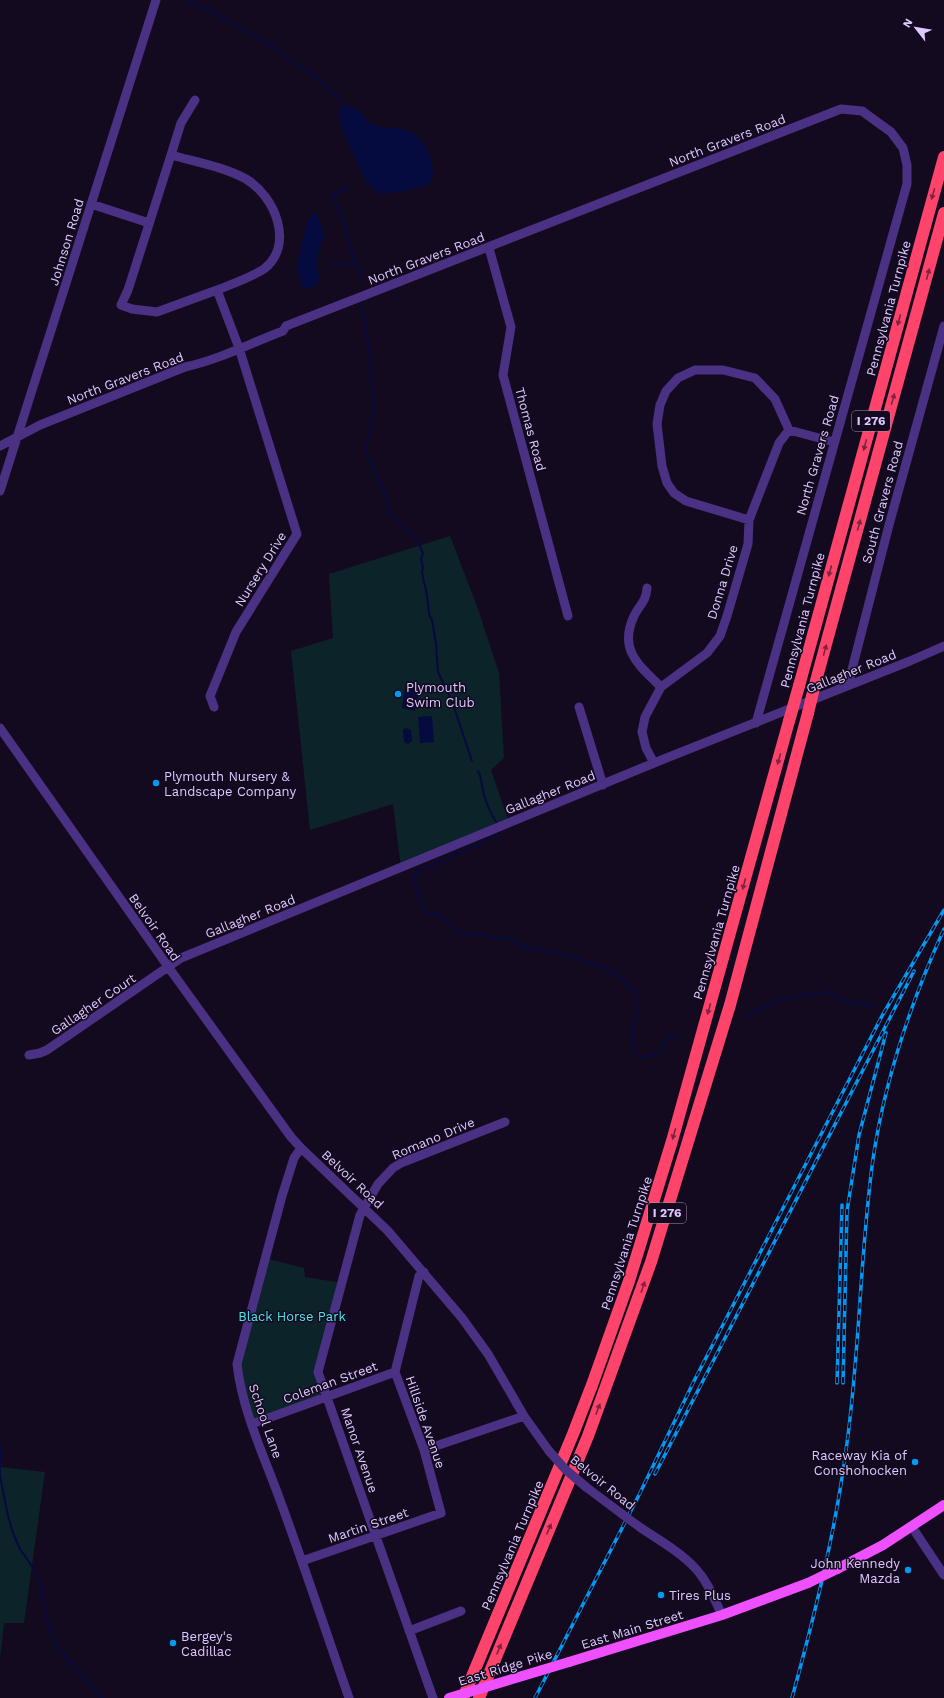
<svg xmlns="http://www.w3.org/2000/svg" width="944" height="1698" viewBox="0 0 944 1698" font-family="'Work Sans',sans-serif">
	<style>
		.green { fill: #0d232a }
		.water { fill: #050a3f }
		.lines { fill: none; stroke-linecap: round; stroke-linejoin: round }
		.stream { stroke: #050a3f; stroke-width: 2 }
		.minor { stroke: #4b3183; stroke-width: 9 }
		.major { stroke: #ee50ff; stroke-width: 10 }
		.highway { stroke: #ff446b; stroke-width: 12 }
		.rail-casing { stroke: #0099f4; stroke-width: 3.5 }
		.rail { stroke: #140a20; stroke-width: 2; stroke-dasharray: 6; stroke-linecap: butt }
		.minor-bridge { stroke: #4b3183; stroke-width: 9 }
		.major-bridge { stroke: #ee50ff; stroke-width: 10 }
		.highway-bridge { stroke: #ff446b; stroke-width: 12 }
		.oneway { fill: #7e2442 }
		.poi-dot { fill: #0099f4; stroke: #140a20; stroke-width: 1.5 }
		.labels { text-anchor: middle; stroke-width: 3; stroke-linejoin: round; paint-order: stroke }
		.shield { fill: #140a20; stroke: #a190bc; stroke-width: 1 }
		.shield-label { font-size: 12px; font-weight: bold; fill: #dec9ff }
		.street-label { font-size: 13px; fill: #dec9ff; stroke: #140a20 }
		.poi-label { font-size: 13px; fill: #dec9ff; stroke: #140a20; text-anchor: start }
		.park-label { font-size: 13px; fill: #4be6e9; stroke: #140a20 }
	</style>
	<rect width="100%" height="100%" fill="#140a20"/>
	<!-- green -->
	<path class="green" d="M450,536L477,606L499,673L504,758L491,770L509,823L401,868L393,804L310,830L291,651L333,638L329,574Z
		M265,1258L304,1268L305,1277L342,1283L318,1372L327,1397L252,1424L237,1364Z
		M0,1467L45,1472L24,1623H4L0,1659Z"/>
	<!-- water -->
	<path class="water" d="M343,105C361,107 359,115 371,123C382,131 396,126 407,130C425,137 438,166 431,182C416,191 395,192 379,194L366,182L340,124L339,111Z
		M312,212L316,213L324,233L316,263L320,280L311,288L306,289L302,287C301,281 298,275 298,269C297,257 307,221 312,212Z
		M406,683L420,685L415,711L402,708Z
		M432,716L434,742L420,743L418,717Z
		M405,728L411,730L412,741L408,744L404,742L403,731Z"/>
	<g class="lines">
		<!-- stream -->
		<path class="stream" d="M188,0L222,17L268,44L297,65L310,72L337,96L343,107
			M349,187L333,194L337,208L344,223L352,256L361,271V280
			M334,265L356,263
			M361,302L367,333L374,402L373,415L366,447L367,454L381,485L391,515L408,532L415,536L423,553L421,559L423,567L422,573L427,595L429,614L432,620L436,644L438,672L453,704L472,761
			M478,771C481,776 481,780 482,786C484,797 490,814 497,823
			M499,831C495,841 432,864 419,870L414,876L417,895L426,913H434L438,915L461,934L484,935L494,938L512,939C521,949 539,949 552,952C575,957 622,969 634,991C644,1008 628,1026 633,1045C634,1048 636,1052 638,1056C668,1060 657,1040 679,1034
			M747,1015L779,1000L817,993L829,992L846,1001L872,1006
			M0,1444V1476L8,1516L13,1533L20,1549L38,1575L50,1633L61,1652L102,1698"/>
		<!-- minor -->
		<path class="minor" d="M171,155L181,123L195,100
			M91,204L149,223
			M489,248L511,327L503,375L568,616
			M0,446L40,425L185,367C218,360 251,343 283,331L286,326L841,109L862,111L891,132L903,148L907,165V184L756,723
			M0,491L156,0
			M749,520L686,501L674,493L667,483L662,466L657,424L660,405L666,391L678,378L695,370H723L755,378L775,399L789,430
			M647,588C646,602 640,604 634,616C618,650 639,665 661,687
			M848,685L889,525L944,326
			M214,707L210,696L236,632L297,534L239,348L217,290C232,284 250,278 264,269C295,245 275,196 246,179C224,167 196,162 171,155L128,290L121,305L132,309L157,312L217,290
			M579,707L603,785
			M0,728L169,968L291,1137L301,1148L388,1231L462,1318L488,1354L524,1416L549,1451
			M654,763L646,748L642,732L645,717L661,687L707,653L720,636L727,616L748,544L749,520L779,443L789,430L834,442
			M29,1055L40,1053L47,1050L181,958L654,763L910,661L944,646
			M301,1148L294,1158L282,1196L237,1364C242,1410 264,1456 280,1500C304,1565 326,1632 349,1698
			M252,1424L395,1372
			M424,1450L524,1416
			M586,1487L622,1514
			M912,1527L944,1575
			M641,1528C659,1540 680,1552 696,1569C708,1582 714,1599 722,1615
			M302,1561L441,1513L424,1450L395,1372L419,1276L424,1272
			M409,1631L461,1611
			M433,1698L318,1372L360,1215L378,1184L393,1168L401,1163L505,1122"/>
		<!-- major -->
		<path class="major" d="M837,1569L883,1545L944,1505
			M569,1662L722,1615L808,1583"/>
		<!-- highway -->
		<path class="highway" d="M799,686L944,157
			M814,688L944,213
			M463,1698L573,1434L592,1385L629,1281L672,1141L789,721
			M479,1698L588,1436L651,1262L730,1005L808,713"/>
		<!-- rail casing -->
		<g class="rail-casing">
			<path id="rail" d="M837,1383L842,1205
				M843,1383L847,1211L859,1135L886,1033
				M655,1474L914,971
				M535,1698L640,1493L693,1383L882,1016L944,910
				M792,1698C815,1614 836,1529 847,1443C860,1348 860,1253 873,1159C885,1078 911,1002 944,929"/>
		</g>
		<!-- rail -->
		<use href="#rail" class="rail"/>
		<!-- minor-bridge -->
		<path class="minor-bridge" d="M549,1451L565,1469L586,1487
			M622,1514L641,1528"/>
		<!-- major-bridge -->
		<path class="major-bridge" d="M808,1583L837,1569
			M449,1698L569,1662"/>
		<!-- highway-bridge -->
		<path class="highway-bridge" d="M808,713L814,688
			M789,721L799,686"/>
	</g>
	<!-- one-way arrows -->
	<defs><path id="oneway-solid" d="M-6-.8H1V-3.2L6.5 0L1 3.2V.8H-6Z"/></defs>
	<g class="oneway">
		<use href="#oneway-solid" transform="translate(933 194) rotate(106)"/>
		<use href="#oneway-solid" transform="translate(928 274) rotate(-75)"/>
		<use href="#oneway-solid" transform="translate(899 320) rotate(105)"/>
		<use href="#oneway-solid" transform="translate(893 399) rotate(-74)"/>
		<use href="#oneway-solid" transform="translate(865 445) rotate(105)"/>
		<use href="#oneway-solid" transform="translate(859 525) rotate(-75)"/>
		<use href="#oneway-solid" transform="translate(830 571) rotate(105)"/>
		<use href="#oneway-solid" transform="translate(825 650) rotate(-75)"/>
		<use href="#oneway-solid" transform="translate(779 759) rotate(105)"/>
		<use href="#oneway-solid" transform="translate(744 884) rotate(105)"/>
		<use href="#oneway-solid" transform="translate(709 1009) rotate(106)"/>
		<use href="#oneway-solid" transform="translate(674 1134) rotate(106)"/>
		<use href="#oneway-solid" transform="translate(643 1287) rotate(-71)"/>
		<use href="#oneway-solid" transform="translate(598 1409) rotate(-69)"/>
		<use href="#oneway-solid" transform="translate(549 1529) rotate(-67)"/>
		<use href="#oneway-solid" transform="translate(499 1649) rotate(-67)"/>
	</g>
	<!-- markers -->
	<g class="poi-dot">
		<circle cx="398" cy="694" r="4"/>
		<circle cx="156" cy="783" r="4"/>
		<circle cx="915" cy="1462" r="4"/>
		<circle cx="908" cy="1570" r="4"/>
		<circle cx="661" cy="1595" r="4"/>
		<circle cx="173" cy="1643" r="4"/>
	</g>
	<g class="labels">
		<!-- shield labels -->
		<g class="shield">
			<rect x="852" y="411" width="38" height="20" rx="3"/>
			<rect x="648" y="1203" width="38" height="20" rx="3"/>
		</g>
		<g class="shield-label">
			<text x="871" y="425">I 276</text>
			<text x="667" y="1217">I 276</text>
		</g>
		<!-- street labels -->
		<g class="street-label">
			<text transform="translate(727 140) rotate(-21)" y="5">North Gravers Road</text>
			<text transform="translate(66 242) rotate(-73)" y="5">Johnson Road</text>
			<text transform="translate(426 258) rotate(-21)" y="5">North Gravers Road</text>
			<text transform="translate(888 308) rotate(-75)" y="5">Pennsylvania Turnpike</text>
			<text transform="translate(125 378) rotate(-21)" y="5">North Gravers Road</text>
			<text transform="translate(531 429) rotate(75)" y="5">Thomas Road</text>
			<text transform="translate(817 455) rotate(-74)" y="5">North Gravers Road</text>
			<text transform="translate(882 502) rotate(-75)" y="5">South Gravers Road</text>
			<text transform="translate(260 569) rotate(-58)" y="5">Nursery Drive</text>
			<text transform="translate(722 582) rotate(-73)" y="5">Donna Drive</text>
			<text transform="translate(802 620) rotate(-75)" y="5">Pennsylvania Turnpike</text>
			<text transform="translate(851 671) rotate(-22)" y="5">Gallagher Road</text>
			<text transform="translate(550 792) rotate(-22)" y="5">Gallagher Road</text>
			<text transform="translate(250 916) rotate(-22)" y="5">Gallagher Road</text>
			<text transform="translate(155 927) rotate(55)" y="5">Belvoir Road</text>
			<text transform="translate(716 932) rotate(-74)" y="5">Pennsylvania Turnpike</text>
			<text transform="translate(93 1004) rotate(-34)" y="5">Gallagher Court</text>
			<text transform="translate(433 1138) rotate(-23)" y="5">Romano Drive</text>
			<text transform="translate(353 1179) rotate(43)" y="5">Belvoir Road</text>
			<text transform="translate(626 1243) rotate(-72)" y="5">Pennsylvania Turnpike</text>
			<text transform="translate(330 1382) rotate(-20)" y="5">Coleman Street</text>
			<text transform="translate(266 1421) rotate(71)" y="5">School Lane</text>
			<text transform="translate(426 1422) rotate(71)" y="5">Hillside Avenue</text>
			<text transform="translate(360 1450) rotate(71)" y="5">Manor Avenue</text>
			<text transform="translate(603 1482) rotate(39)" y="5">Belvoir Road</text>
			<text transform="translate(368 1525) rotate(-19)" y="5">Martin Street</text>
			<text transform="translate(512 1545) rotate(-67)" y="5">Pennsylvania Turnpike</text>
			<text transform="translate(632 1629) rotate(-17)" y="5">East Main Street</text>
			<text transform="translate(505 1667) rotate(-17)" y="5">East Ridge Pike</text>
		</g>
		<!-- poi labels -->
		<g class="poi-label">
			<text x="406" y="692">Plymouth<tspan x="406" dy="15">Swim Club</tspan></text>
			<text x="164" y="781">Plymouth Nursery &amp;<tspan x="164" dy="15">Landscape Company</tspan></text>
			<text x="907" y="1460" text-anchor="end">Raceway Kia of<tspan x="907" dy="15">Conshohocken</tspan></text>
			<text x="900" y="1568" text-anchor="end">John Kennedy<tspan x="900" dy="15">Mazda</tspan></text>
			<text x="669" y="1600">Tires Plus</text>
			<text x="181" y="1641">Bergey's<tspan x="181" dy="15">Cadillac</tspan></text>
		</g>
		<!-- park labels -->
		<g class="park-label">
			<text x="292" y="1321">Black Horse Park</text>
		</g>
	</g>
	<!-- north arrow -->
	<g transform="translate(916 28) rotate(301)" stroke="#140a20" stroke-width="3" paint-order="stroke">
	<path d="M0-3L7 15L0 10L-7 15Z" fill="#dec9ff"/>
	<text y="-6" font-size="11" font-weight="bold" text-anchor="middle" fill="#dec9ff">N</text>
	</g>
</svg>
